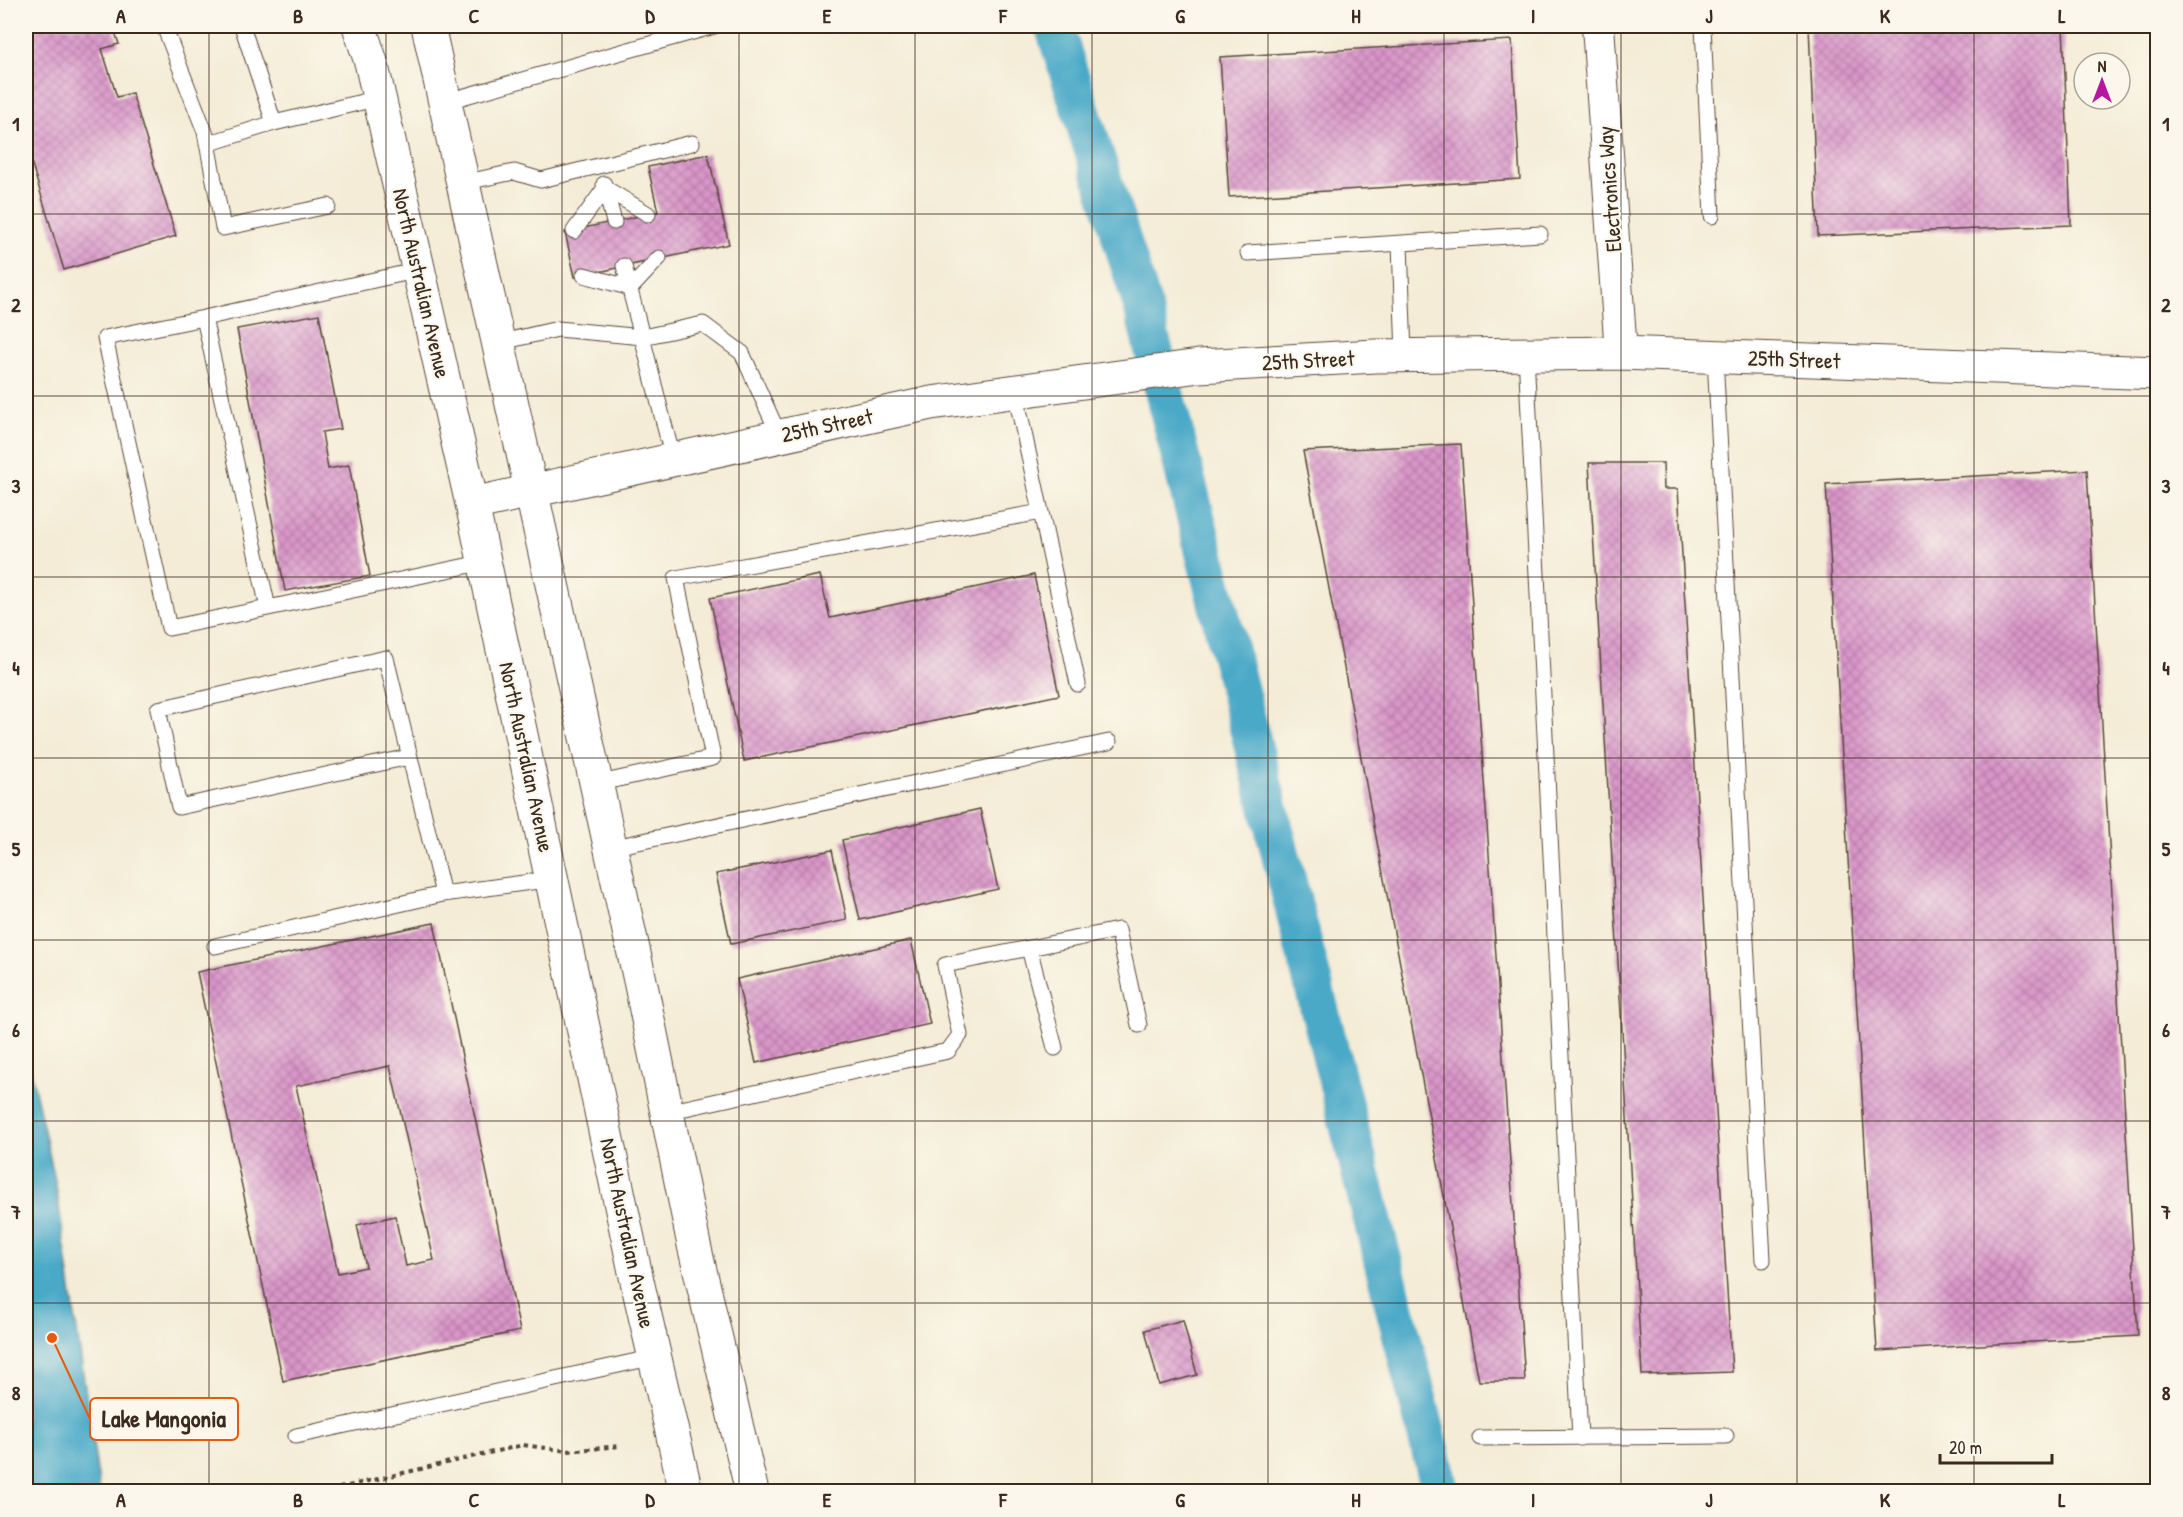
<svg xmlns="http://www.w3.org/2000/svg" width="2183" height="1517" viewBox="0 0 2183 1517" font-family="'Patrick Hand',sans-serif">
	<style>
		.water { fill: #48a9c7; stroke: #426a72; stroke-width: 1.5 }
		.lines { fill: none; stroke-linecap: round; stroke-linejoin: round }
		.canal { stroke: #48a9c7; stroke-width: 39 }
		.building { fill: url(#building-cross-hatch); fill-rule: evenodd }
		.lane-casing { stroke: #57473a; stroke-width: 17 }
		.street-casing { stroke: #57473a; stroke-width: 34 }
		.secondary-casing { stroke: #57473a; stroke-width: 35 }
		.path { stroke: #57473a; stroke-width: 4; stroke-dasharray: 4.5 4.5; stroke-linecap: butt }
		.lane { stroke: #fff; stroke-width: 15 }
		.street { stroke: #fff; stroke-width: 32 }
		.secondary { stroke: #fff; stroke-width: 33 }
		.grid { fill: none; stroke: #3b2a1e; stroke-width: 1.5; stroke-opacity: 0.55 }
		.labels { text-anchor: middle; stroke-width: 4.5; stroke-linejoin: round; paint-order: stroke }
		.street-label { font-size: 22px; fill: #3b2a1e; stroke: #fbf7ec }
		.leader { fill: none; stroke: #e8590c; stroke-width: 2 }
		.callout-dot { fill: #e8590c; stroke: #fbf7ec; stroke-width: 2 }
		.callout { fill: #fbf7ec; stroke: #e8590c; stroke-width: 2 }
		.callout-label { font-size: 24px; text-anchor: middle; font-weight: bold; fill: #3b2a1e }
		.neatline { fill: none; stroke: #3b2a1e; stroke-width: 2 }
		.grid-label { font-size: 20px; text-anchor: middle; font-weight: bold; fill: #3b2a1e }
	</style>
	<defs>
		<pattern id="building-cross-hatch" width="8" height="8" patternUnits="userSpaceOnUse" patternTransform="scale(1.5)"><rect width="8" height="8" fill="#da96ca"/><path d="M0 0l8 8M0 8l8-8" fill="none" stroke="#b27ba3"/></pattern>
	</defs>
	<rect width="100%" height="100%" fill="#fbf7ec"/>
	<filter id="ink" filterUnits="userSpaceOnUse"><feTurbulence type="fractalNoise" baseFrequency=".0167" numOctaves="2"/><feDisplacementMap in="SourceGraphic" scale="12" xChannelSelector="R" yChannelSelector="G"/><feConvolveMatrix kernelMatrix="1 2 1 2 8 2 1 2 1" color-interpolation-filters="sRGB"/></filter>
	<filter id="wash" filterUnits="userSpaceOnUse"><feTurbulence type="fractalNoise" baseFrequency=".008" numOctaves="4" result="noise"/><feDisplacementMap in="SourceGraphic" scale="24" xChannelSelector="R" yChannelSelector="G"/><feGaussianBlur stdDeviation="1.35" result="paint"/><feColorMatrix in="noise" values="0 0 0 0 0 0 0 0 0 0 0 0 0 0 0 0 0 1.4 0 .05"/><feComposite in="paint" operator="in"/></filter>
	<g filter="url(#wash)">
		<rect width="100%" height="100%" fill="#f4ecd6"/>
		<!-- water -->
		<path class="water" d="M26,1049L56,1185L100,1491H26Z"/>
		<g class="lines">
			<!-- canal -->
			<path class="canal" d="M1054,26L1142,304L1441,1492"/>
		</g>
		<g id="blocks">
			<!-- building -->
			<path class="building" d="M26,26H113L119,44L102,49L117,97L132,93L176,236L64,270L26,145Z
				M1809,26H2063L2071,225L1818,236Z
				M1512,40L1520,179L1229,197L1220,57Z
				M708,154L729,244L575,277L565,232L658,212L648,167Z
				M319,314L341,429L322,432L328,469L349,465L370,576L285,591L237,329Z
				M1461,444L1525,1381H1479L1303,451Z
				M1589,463H1663L1664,489H1678L1732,1372L1642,1375Z
				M2087,470L2138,1336L1877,1351L1826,484Z
				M820,575L830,618L1034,575L1059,695L744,761L710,598Z
				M980,809L998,889L860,920L842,840Z
				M832,850L847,920L731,944L716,874Z
				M434,923L520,1331L283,1381L197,972ZM390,1066L434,1260L406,1266L395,1216L357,1225L366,1267L338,1273L296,1086Z
				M911,940L930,1024L756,1063L737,979Z
				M1183,1320L1197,1375L1159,1385L1145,1330Z"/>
		</g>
	</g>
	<g filter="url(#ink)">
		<use href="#blocks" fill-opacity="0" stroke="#57473a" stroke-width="1.5"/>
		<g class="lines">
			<!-- lane casing -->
			<g class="lane-casing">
				<path id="lane" d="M164,26L205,132L223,228L328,206
					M242,26L274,123
					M1703,26L1712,216
					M444,102L714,26
					M207,144L274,123L379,98
					M462,183L514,172L541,180L692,143
					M604,184L614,222
					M574,231L605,188L648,214
					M1400,244L1404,355
					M1248,253L1540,234
					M624,266L673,459
					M419,270L204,318L268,608L485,562
					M584,275L631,288L659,258
					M204,318L105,338L169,628L268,608
					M497,343L558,329L643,337L703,324L742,353L779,435
					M1526,354L1580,1438
					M1715,357L1763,1260
					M1041,512L1078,684
					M409,757L179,807L158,709L386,658L443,894
					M596,784L713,758L676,578L1041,512L1015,391
					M610,848L1109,742
					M215,946L443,894L553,879
					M1029,948L1055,1048
					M667,1112L948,1051L960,1035L945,965L1118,930L1139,1025
					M296,1436L655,1357
					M1480,1438L1726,1436"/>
			</g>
			<!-- street casing -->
			<g class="street-casing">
				<path id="street" d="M1598,26L1621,353"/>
			</g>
			<!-- secondary casing -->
			<g class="secondary-casing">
				<path id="secondary" d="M359,26L371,62L472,504L637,1281L686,1492
					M428,26L641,985L694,1245L752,1492
					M472,504L931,403L1199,366L1375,356L1621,353L2158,373"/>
			</g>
			<!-- path -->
			<path class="path" d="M322,1492L523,1445L568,1451L620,1446"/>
			<!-- lane -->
			<use href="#lane" class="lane"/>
			<!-- street -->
			<use href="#street" class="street"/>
			<!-- secondary -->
			<use href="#secondary" class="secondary"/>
		</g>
	</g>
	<!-- grid -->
	<path class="grid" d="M209,26V1492M386,26V1492M562,26V1492M739,26V1492M915,26V1492M1092,26V1492M1268,26V1492M1444,26V1492M1621,26V1492M1797,26V1492M1974,26V1492M26,214H2158M26,396H2158M26,577H2158M26,758H2158M26,940H2158M26,1121H2158M26,1303H2158"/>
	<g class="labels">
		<!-- street labels -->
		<g class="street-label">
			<text transform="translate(1609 189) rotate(-94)" y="8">Electronics Way</text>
			<text transform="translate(422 283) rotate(77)" y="8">North Australian Avenue</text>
			<text transform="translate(1794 359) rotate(2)" y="8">25th Street</text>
			<text transform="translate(1308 360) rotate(-3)" y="8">25th Street</text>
			<text transform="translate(827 425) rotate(-12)" y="8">25th Street</text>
			<text transform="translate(527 757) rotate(78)" y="8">North Australian Avenue</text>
			<text transform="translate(628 1233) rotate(78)" y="8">North Australian Avenue</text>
		</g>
	</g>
	<!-- callouts -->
	<path class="leader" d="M52 1338L90 1419"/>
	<circle class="callout-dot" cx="52" cy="1338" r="6"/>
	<rect class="callout" x="90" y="1398" width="148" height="42" rx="6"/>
	<g class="callout-label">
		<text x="164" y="1427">Lake Mangonia</text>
	</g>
	<!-- margin -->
	<rect width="2183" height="1517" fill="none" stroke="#fbf7ec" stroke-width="66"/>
	<!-- north arrow -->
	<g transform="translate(2102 81)"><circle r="28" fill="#fbf7ec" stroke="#aea59a" stroke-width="1.5"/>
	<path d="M0-4.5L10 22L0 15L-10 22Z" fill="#b5179e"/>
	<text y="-9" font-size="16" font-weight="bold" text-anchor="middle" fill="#3b2a1e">N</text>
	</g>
	<!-- scale -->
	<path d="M1940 1454v9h112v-9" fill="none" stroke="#3b2a1e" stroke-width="3"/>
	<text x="1949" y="1454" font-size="18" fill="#3b2a1e" stroke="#fbf7ec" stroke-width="4.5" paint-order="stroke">20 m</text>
	<rect x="33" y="33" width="2117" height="1451" class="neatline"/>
	<g class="grid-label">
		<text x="121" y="23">A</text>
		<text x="298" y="23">B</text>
		<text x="474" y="23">C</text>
		<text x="650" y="23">D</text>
		<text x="827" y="23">E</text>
		<text x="1003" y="23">F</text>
		<text x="1180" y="23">G</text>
		<text x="1356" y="23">H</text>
		<text x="1533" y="23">I</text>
		<text x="1709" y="23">J</text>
		<text x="1885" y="23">K</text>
		<text x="2062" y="23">L</text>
		<text x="16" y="131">1</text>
		<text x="2166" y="131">1</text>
		<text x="16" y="312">2</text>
		<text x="2166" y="312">2</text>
		<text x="16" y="493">3</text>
		<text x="2166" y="493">3</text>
		<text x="16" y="675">4</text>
		<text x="2166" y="675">4</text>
		<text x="16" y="856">5</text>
		<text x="2166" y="856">5</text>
		<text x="16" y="1037">6</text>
		<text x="2166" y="1037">6</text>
		<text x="16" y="1219">7</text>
		<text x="2166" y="1219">7</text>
		<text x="16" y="1400">8</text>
		<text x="2166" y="1400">8</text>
		<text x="121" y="1507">A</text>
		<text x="298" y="1507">B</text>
		<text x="474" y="1507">C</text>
		<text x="650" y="1507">D</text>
		<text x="827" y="1507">E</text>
		<text x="1003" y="1507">F</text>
		<text x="1180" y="1507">G</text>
		<text x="1356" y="1507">H</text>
		<text x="1533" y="1507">I</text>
		<text x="1709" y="1507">J</text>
		<text x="1885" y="1507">K</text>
		<text x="2062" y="1507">L</text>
	</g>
</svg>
